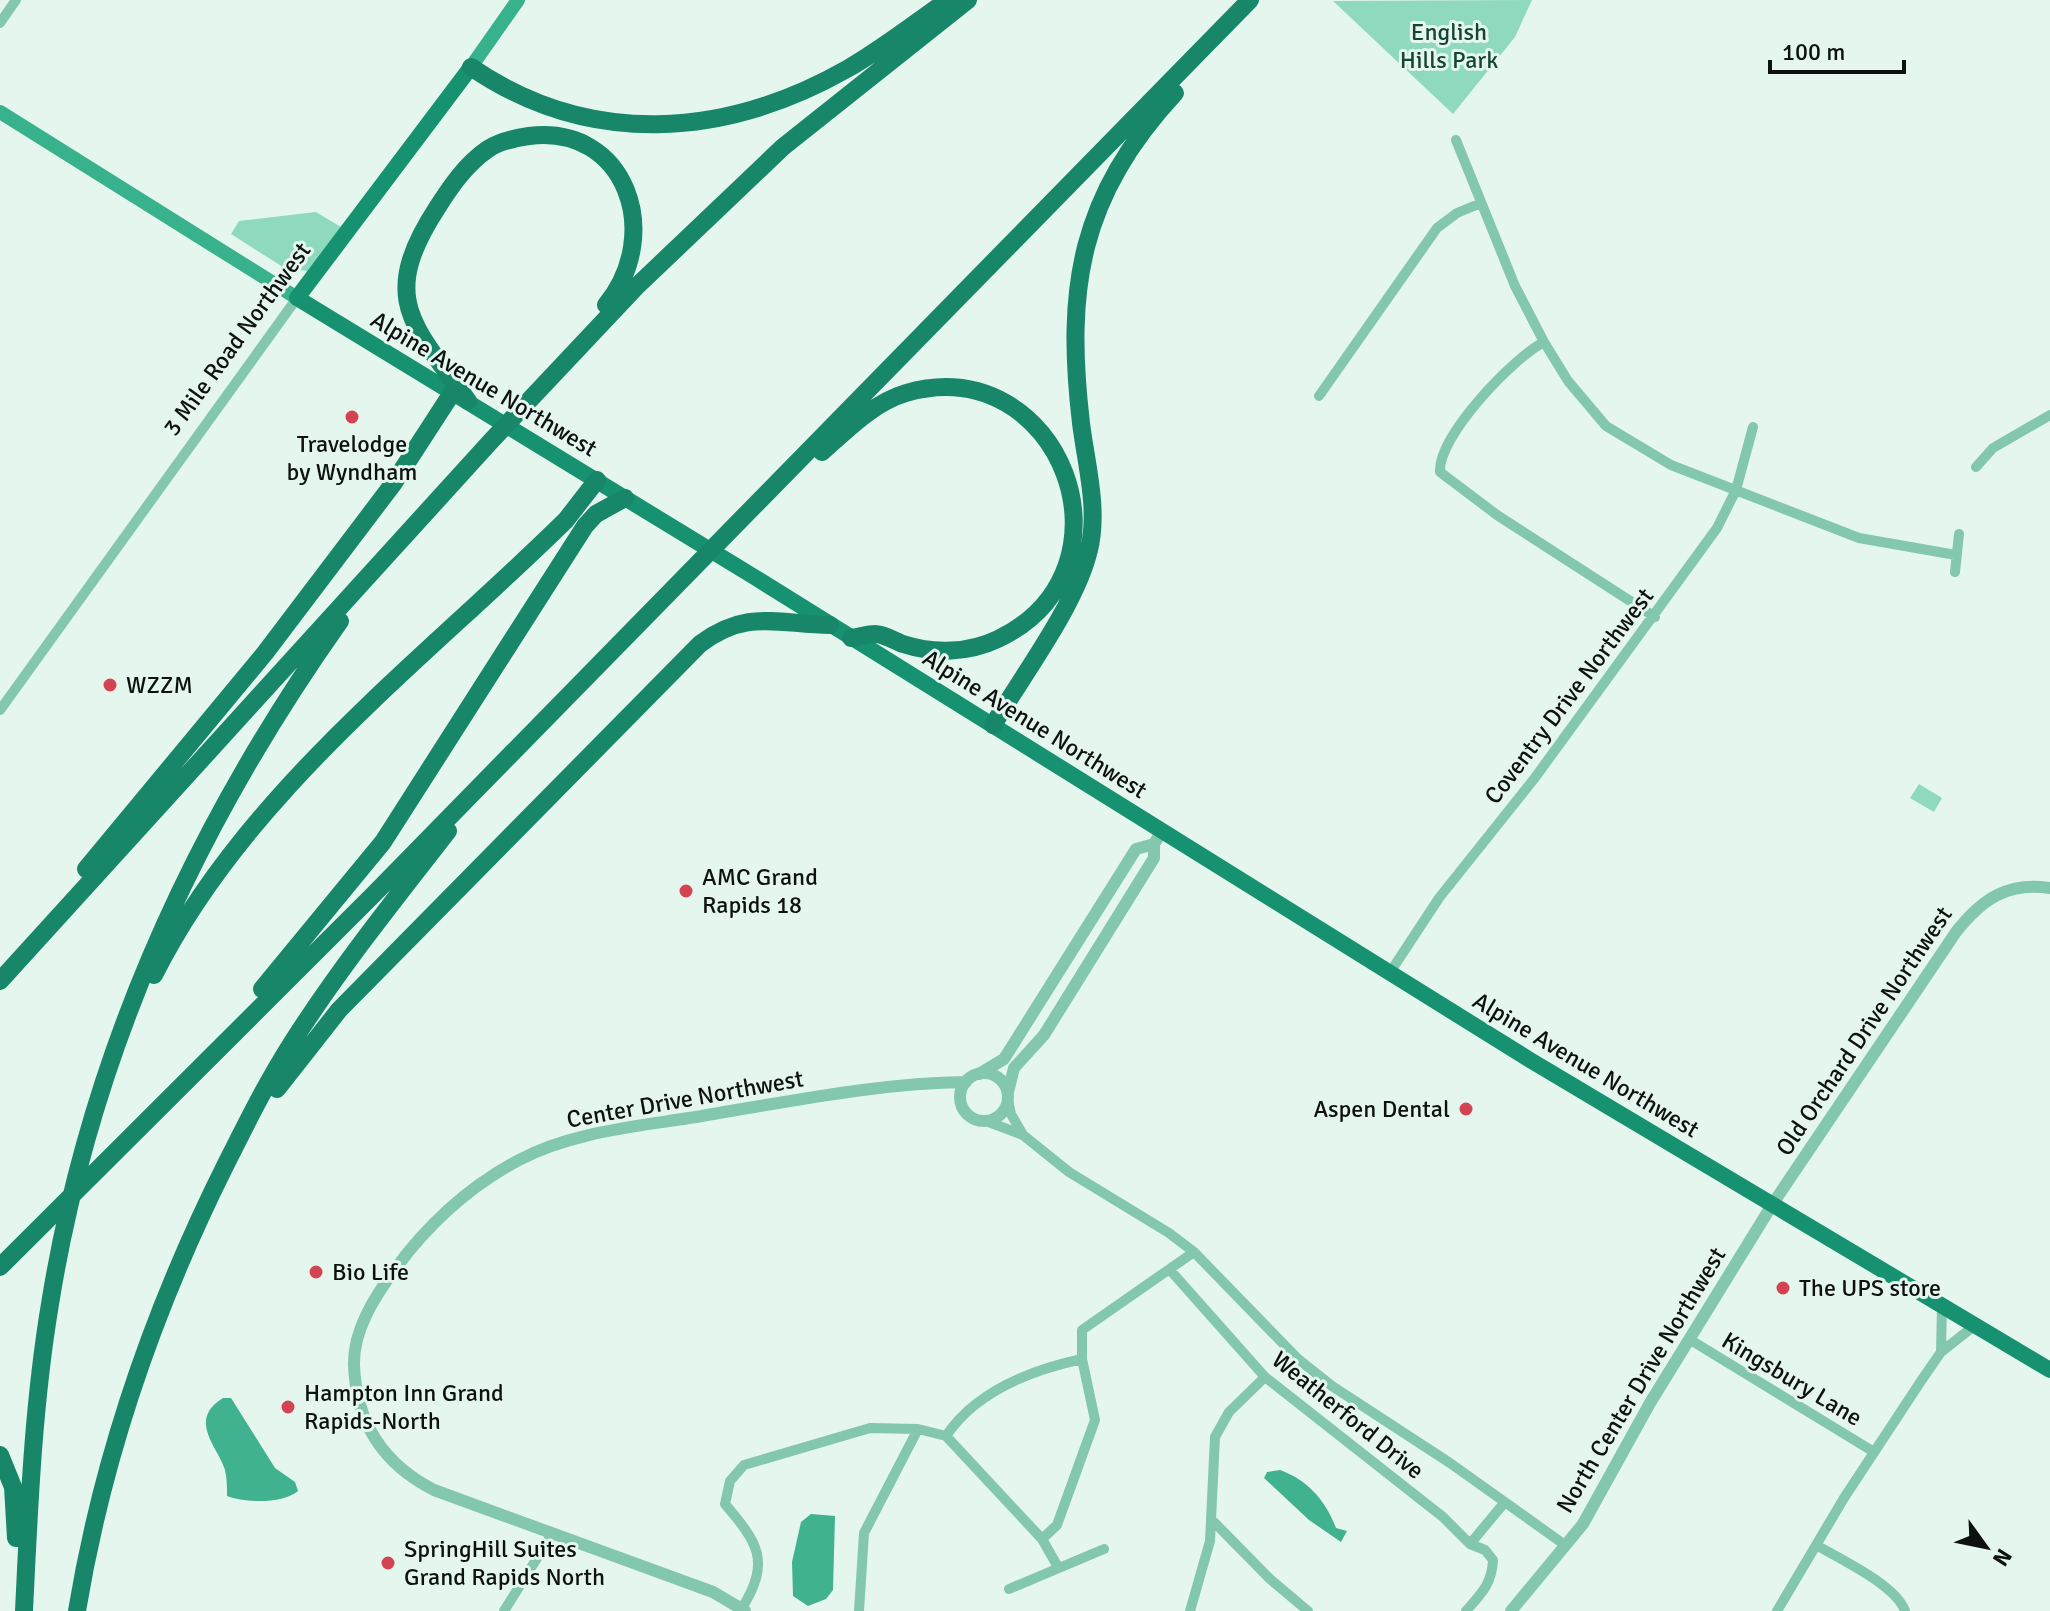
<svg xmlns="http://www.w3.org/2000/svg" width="2050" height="1611" viewBox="0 0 2050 1611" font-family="Signika,sans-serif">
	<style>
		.green { fill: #8fdabf }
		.water { fill: #40b28f }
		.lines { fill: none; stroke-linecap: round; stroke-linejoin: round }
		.minor { stroke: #83c7ae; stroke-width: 10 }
		.tertiary { stroke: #83c7ae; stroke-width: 12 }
		.secondary { stroke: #38b18d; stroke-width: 14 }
		.trunk { stroke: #169271; stroke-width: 16 }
		.motorway { stroke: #188769; stroke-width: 18 }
		.poi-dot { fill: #d34351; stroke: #e5f6ef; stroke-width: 3 }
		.labels { text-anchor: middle; stroke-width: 6; stroke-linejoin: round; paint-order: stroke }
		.park-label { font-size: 24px; fill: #154536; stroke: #e5f6ef }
		.street-label { font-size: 24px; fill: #0d1210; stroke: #e5f6ef }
		.poi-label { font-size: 24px; fill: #0d1210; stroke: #e5f6ef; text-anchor: start }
	</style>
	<rect width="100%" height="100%" fill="#e5f6ef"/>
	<!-- green -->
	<path class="green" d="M1532,0L1515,37L1453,114L1333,1Z
		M316,212L341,227L309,271L286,269L231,234L239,221Z
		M1919,784L1942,798L1934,812L1910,798Z"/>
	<!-- water -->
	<path class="water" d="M223,1398H231L275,1468L295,1482L298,1491C283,1504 245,1503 227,1496C227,1488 227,1478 225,1470C218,1447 187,1420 223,1398Z
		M1280,1470C1308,1480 1326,1501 1336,1528L1347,1531L1341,1542L1309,1520L1264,1478L1267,1472Z
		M811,1514L835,1516L833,1590L826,1599L808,1606L793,1596L792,1562L801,1522Z"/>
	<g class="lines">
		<!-- minor -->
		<path class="minor" d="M0,23L16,0
			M1456,140L1515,286L1544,342L1568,381L1606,426L1671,465L1859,538L1956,555
			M1544,342C1513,358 1438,436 1440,472L1497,515L1655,617
			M1319,396L1437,228L1457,213L1481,203
			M1976,467L1993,448L2050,415
			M1955,572L1959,534
			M0,710L297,298
			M1389,974L1439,898L1534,779L1717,528L1736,490L1753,427
			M1008,1100L1011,1114L1023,1135
			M986,1121L1023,1135L1069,1172L1169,1233L1194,1252L1298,1359L1332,1386L1450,1463L1565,1545
			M1170,1270L1265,1377L1443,1517L1470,1544L1505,1502
			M1689,1339L1874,1452
			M1941,1352L1942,1306
			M946,1436C976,1391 1031,1370 1082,1359
			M1211,1519L1270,1579L1308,1611
			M1042,1539L1057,1525L1095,1420L1082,1359V1330L1194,1252
			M1816,1545C1840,1559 1896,1585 1905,1611
			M1009,1589L1104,1549
			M742,1608C771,1561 758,1543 725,1504L730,1481L744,1465L870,1428L918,1429L946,1436L1042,1539L1058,1567
			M504,1611L552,1534
			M859,1611L864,1533L918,1429
			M1190,1611L1210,1541L1215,1437L1229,1412L1265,1377
			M1466,1611C1481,1594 1492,1584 1493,1560L1485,1550L1470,1544
			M1777,1611L1844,1498L1921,1381L1941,1352L1974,1326"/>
		<!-- tertiary -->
		<path class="tertiary" d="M960 1097a24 24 0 1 1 48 0a24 24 0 1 1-48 0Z
			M979,1074L1004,1059L1136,849L1154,844
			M1008,1092L1014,1068L1044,1035L1154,858V844L1162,831
			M745,1611L713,1592L434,1490C383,1464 356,1422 354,1365C353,1331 374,1298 393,1272C427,1225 468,1187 519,1160C575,1130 646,1126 707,1115C793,1101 879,1083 966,1082
			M1511,1611L1583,1524L1650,1403L1772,1205L1956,932C1982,899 2007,882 2050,888"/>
		<!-- secondary -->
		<path class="secondary" d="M471,67L518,0
			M0,112L297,298"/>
		<!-- trunk -->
		<path class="trunk" d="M471,67L297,298L756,578L1530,1060L2050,1370"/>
		<!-- motorway -->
		<path class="motorway" d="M471,67C589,148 725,138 847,69C882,49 915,23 948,0
			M468,401C413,325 378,299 437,208C451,186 466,164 488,149C500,141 515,138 529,136C626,124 664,234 606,305
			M822,452C848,429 873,403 906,393C1060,349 1144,569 998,639C969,653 934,654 903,644C895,641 884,634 875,634C868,634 859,637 851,638
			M993,725C1023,675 1076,605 1089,550C1099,509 1086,464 1081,423C1065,287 1080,196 1175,93
			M86,869L265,653L393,484L452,393
			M154,975C245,793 423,661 566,520L597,480
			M0,981L491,441L636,287L783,147L968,0
			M262,989L383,842L585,526L596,514L625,498
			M277,1089L339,1010L700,644C747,609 777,624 830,625
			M0,1267L374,894L1250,0
			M0,1455L13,1487L16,1538
			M24,1611C29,1508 33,1406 50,1304C90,1055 195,826 340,621
			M77,1611C103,1454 155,1306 226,1164C247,1122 268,1080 293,1041C340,968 394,900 448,831"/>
	</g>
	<!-- markers -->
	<g class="poi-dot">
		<circle cx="352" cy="417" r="8"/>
		<circle cx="110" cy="685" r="8"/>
		<circle cx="686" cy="891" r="8"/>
		<circle cx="1466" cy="1109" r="8"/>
		<circle cx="316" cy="1272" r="8"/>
		<circle cx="1783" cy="1288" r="8"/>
		<circle cx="288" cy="1407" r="8"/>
		<circle cx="388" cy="1563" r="8"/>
	</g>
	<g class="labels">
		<!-- park labels -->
		<g class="park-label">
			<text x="1449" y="40">English<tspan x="1449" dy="28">Hills Park</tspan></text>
		</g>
		<!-- street labels -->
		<g class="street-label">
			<text transform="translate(237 339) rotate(-54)" y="8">3 Mile Road Northwest</text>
			<text transform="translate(484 384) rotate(31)" y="8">Alpine Avenue Northwest</text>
			<text transform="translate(1569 696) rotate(-53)" y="8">Coventry Drive Northwest</text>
			<text transform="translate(1035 724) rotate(32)" y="8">Alpine Avenue Northwest</text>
			<text transform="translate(1864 1031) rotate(-56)" y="8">Old Orchard Drive Northwest</text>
			<text transform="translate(1586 1065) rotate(31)" y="8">Alpine Avenue Northwest</text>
			<text transform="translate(685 1099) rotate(-10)" y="8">Center Drive Northwest</text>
			<text transform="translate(1792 1379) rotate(31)" y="8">Kingsbury Lane</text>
			<text transform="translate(1641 1380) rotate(-59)" y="8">North Center Drive Northwest</text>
			<text transform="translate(1348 1415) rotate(39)" y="8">Weatherford Drive</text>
		</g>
		<!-- poi labels -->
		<g class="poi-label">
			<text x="352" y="452" text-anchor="middle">Travelodge<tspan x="352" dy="28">by Wyndham</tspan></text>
			<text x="126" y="693">WZZM</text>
			<text x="702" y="885">AMC Grand<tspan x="702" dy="28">Rapids 18</tspan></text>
			<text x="1450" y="1117" text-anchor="end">Aspen Dental</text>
			<text x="332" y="1280">Bio Life</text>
			<text x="1799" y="1296">The UPS store</text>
			<text x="304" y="1401">Hampton Inn Grand<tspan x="304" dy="28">Rapids-North</tspan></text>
			<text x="404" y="1557">SpringHill Suites<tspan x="404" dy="28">Grand Rapids North</tspan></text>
		</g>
	</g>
	<!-- north arrow -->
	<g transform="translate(1986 1547) rotate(123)" stroke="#e5f6ef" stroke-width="6" paint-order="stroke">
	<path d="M0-6L14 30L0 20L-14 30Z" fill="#0d1210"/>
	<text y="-12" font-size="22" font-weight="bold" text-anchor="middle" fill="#0d1210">N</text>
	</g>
	<!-- scale -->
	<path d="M1770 60v12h134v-12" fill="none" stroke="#0d1210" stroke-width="4"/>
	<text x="1782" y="60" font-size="24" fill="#0d1210" stroke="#e5f6ef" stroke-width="6" paint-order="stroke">100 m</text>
</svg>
